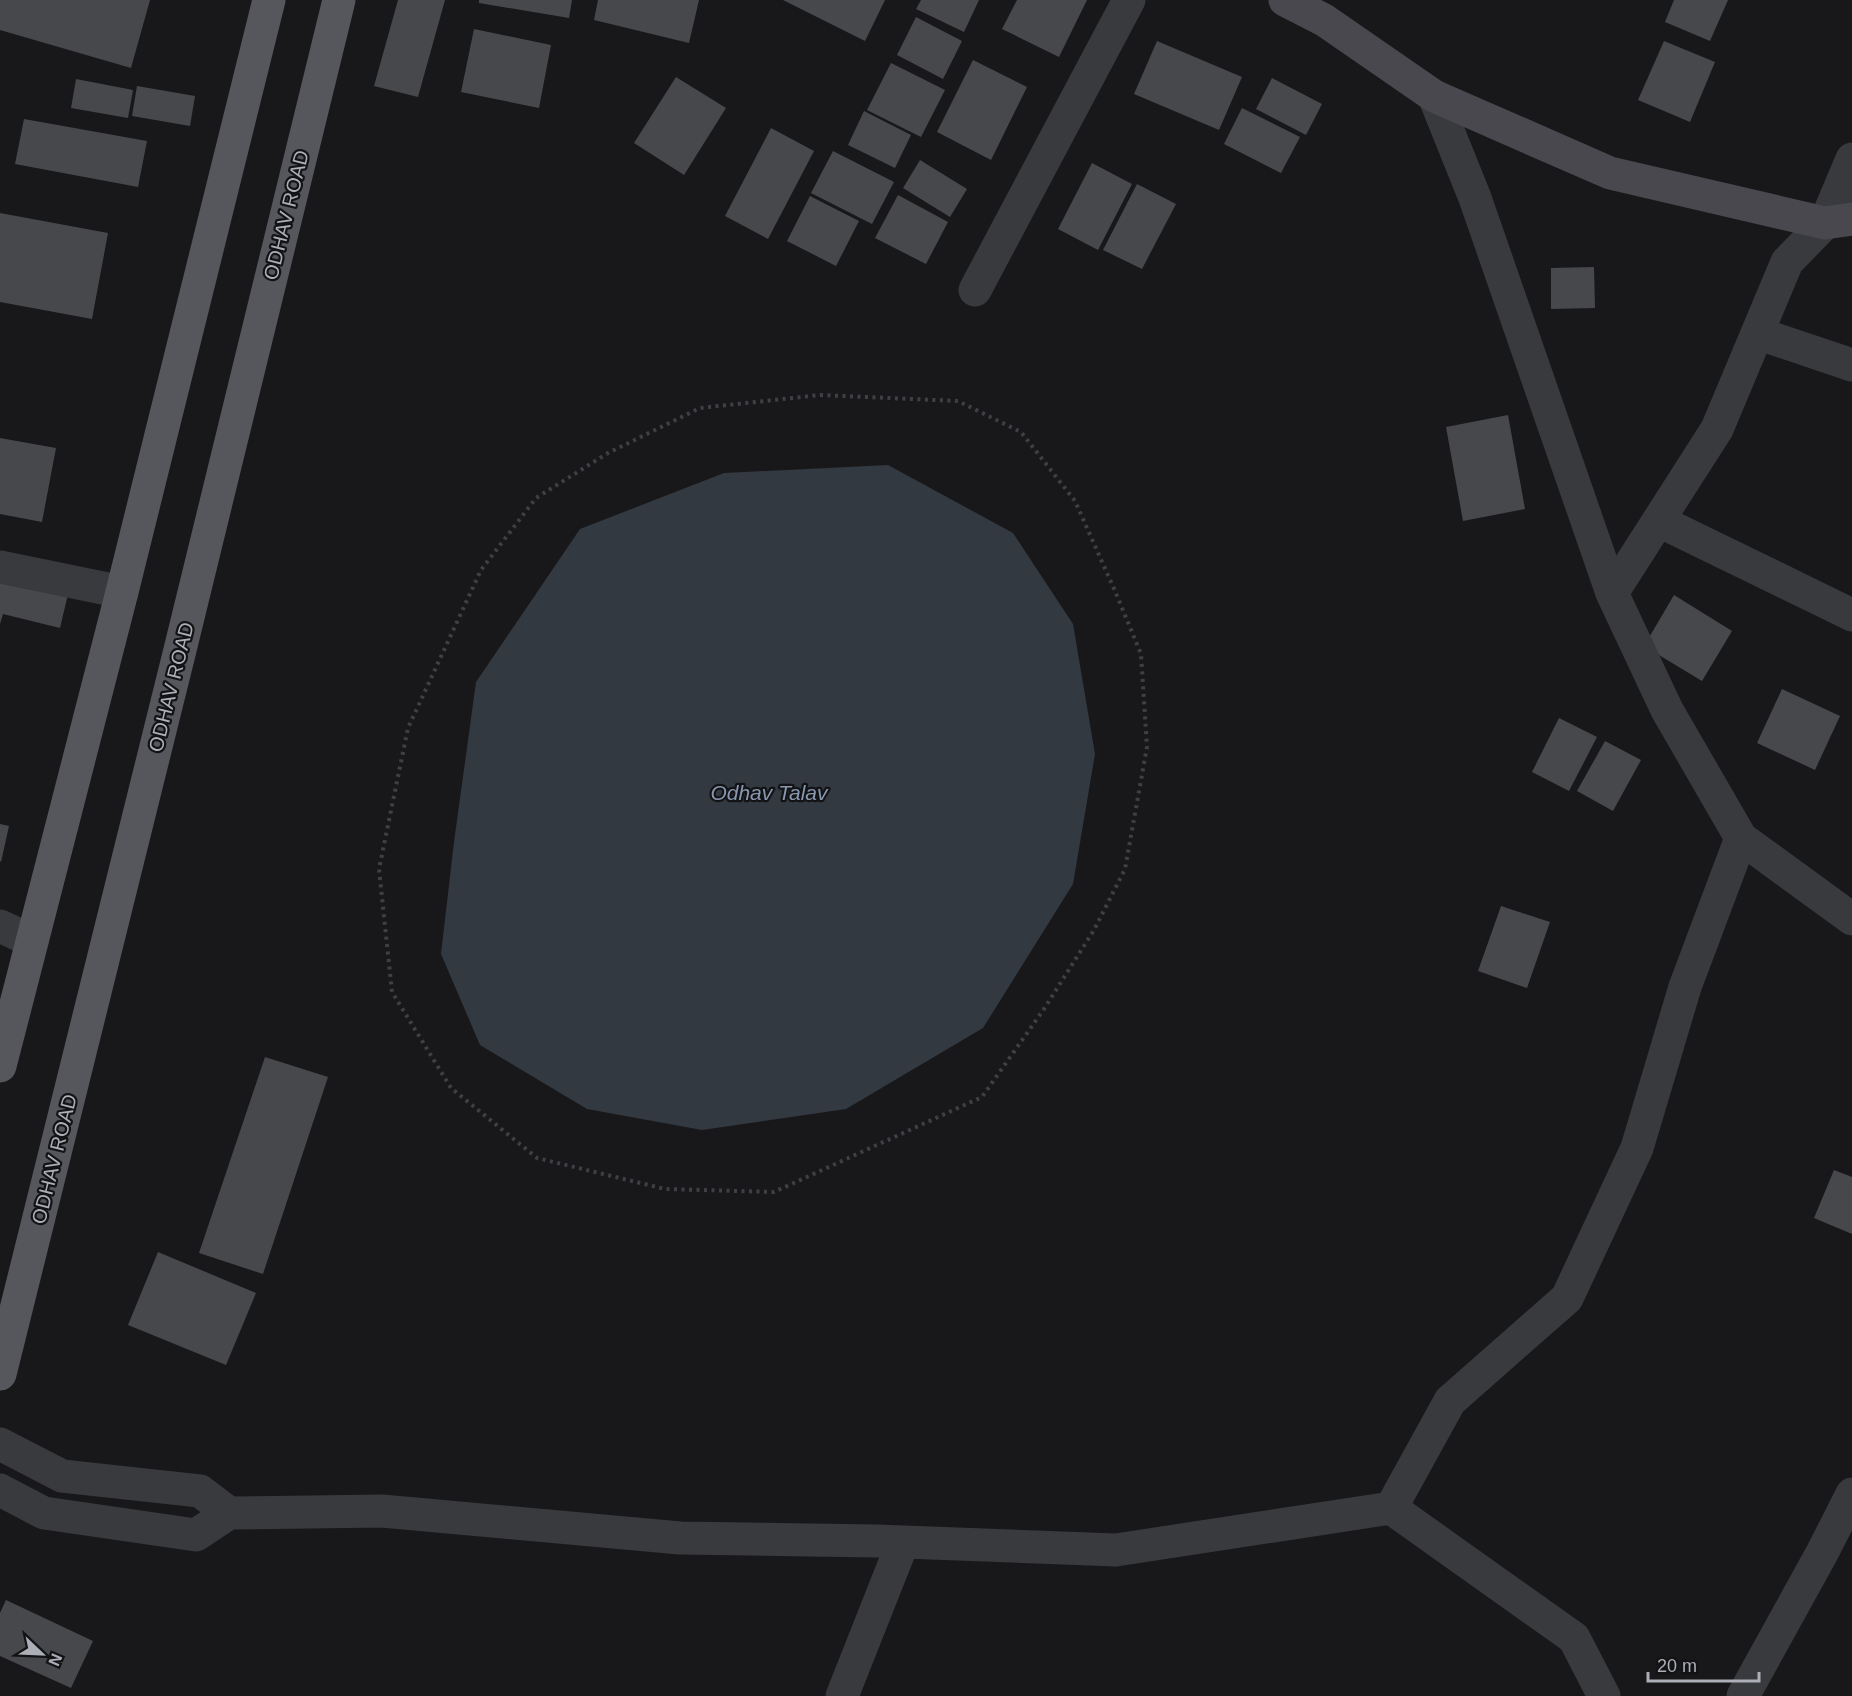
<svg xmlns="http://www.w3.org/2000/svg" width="1852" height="1696" viewBox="0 0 1852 1696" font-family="Arial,sans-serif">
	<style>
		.water { fill: #333941 }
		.building { fill: #47484c }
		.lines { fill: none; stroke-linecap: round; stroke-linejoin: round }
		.path { stroke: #3f4045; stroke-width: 4; stroke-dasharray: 3 4.5; stroke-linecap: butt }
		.street { stroke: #393a3e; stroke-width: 33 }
		.secondary { stroke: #48484e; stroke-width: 33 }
		.primary { stroke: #56565d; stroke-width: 33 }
		.labels { text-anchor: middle; stroke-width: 4.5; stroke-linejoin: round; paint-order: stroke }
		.street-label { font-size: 20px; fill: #acaeb8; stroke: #131315 }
		.water-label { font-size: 21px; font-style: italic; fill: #8797af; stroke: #131315 }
	</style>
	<rect width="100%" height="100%" fill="#18181a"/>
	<!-- water -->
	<path class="water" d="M888,465L1013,533L1073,624L1095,754L1073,884L983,1028L846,1109L702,1130L587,1109L480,1045L441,954L454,842L476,682L580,529L724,473Z"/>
	<!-- building -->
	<path class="building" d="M0,0H150L131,68L0,30Z
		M398,0H445L418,97L374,86Z
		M479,0H572L569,18L479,3Z
		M598,0H699L689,43L594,20Z
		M783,0H885L865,41Z
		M921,0H979L964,32L916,9Z
		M1017,0H1087L1059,57L1002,29Z
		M1674,0H1728L1710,41L1665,22Z
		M916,17L962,41L943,79L897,55Z
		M474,29L551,45L539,108L461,92Z
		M1157,41L1242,77L1219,130L1134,94Z
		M1664,41L1715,62L1690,122L1638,100Z
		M973,60L1027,87L991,160L937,132Z
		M891,63L945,90L921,137L867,110Z
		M676,77L726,108L684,175L634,143Z
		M1272,78L1322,104L1306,135L1256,109Z
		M76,79L133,90L128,118L71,108Z
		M137,86L195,96L190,126L132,116Z
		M1242,108L1300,137L1281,173L1224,144Z
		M864,111L911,135L895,168L848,145Z
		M24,119L147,141L138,187L15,164Z
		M771,128L814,151L768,239L725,216Z
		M833,151L894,182L872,224L811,193Z
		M920,160L967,189L950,217L903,188Z
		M1092,163L1132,184L1098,250L1058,229Z
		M1137,184L1176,204L1142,269L1103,250Z
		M898,195L948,222L926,264L875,238Z
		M810,196L859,221L836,266L787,241Z
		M0,213L108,233L92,319L0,302Z
		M1594,267L1595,308L1551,309V268Z
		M1508,415L1525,509L1463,521L1446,427Z
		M0,438L56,448L42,522L0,514Z
		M0,574L69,590L60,628L3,614L0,624Z
		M1674,595L1732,631L1702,681L1644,646Z
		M1782,689L1840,716L1815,770L1757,743Z
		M1559,718L1597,737L1569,791L1532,772Z
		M1605,741L1641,760L1613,811L1577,791Z
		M0,824L9,826L1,862L0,861Z
		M1501,906L1550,922L1527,988L1478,971Z
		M265,1057L328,1077L263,1274L199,1253Z
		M1834,1170L1852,1177V1234L1814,1218Z
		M158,1252L256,1293L226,1365L128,1325Z
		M6,1600L93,1641L71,1688L0,1656V1613Z"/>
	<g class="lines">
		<!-- path -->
		<path class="path" d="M820,395L958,401L1021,432L1075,501L1115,591L1141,654L1147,747L1125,869L1094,930L1044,1009L982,1097L774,1192L665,1189L537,1158L451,1088L392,992L379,869L408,728L481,570L536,498L608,453L700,408Z"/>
		<!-- street -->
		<path class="street" d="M1434,96L1475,198L1612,593L1667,710L1741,838L1852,919
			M975,290L1129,0
			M1757,333L1852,365
			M1660,519L1659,521L1852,615
			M0,567L122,592
			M1612,593L1717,429L1787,262L1825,223L1852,159
			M0,926L32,941
			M0,1444L62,1476L200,1491L229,1513
			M0,1490L44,1513L196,1535L229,1513L382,1511L680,1538L877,1541L1116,1550L1391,1508L1574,1638L1604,1696
			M1391,1508L1450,1401L1567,1298L1637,1148L1685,987L1741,838
			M842,1696L903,1542
			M1743,1696L1822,1553L1852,1494"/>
		<!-- secondary -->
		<path class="secondary" d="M1285,0L1324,20L1434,96L1610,173L1825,223L1852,219"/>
		<!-- primary -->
		<path class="primary" d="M0,1066L122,592L269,0
			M0,1374L179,654L339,0"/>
	</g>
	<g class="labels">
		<!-- street labels -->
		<g class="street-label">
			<text transform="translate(286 215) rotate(-76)" y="7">ODHAV ROAD</text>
			<text transform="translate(171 687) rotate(-76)" y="7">ODHAV ROAD</text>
			<text transform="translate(54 1159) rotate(-76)" y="7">ODHAV ROAD</text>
		</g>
		<!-- water labels -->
		<g class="water-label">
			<text x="769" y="800">Odhav Talav</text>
		</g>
	</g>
	<!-- north arrow -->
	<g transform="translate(42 1654) rotate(113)" stroke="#131315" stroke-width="4.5" paint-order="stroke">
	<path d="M0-4.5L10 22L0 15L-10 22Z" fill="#acaeb8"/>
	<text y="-9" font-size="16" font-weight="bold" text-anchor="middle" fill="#acaeb8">N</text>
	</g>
	<!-- scale -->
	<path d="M1648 1672v9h111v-9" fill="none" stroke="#acaeb8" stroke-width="3"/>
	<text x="1657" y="1672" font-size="18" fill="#acaeb8" stroke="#131315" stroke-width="4.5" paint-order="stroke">20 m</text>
</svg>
